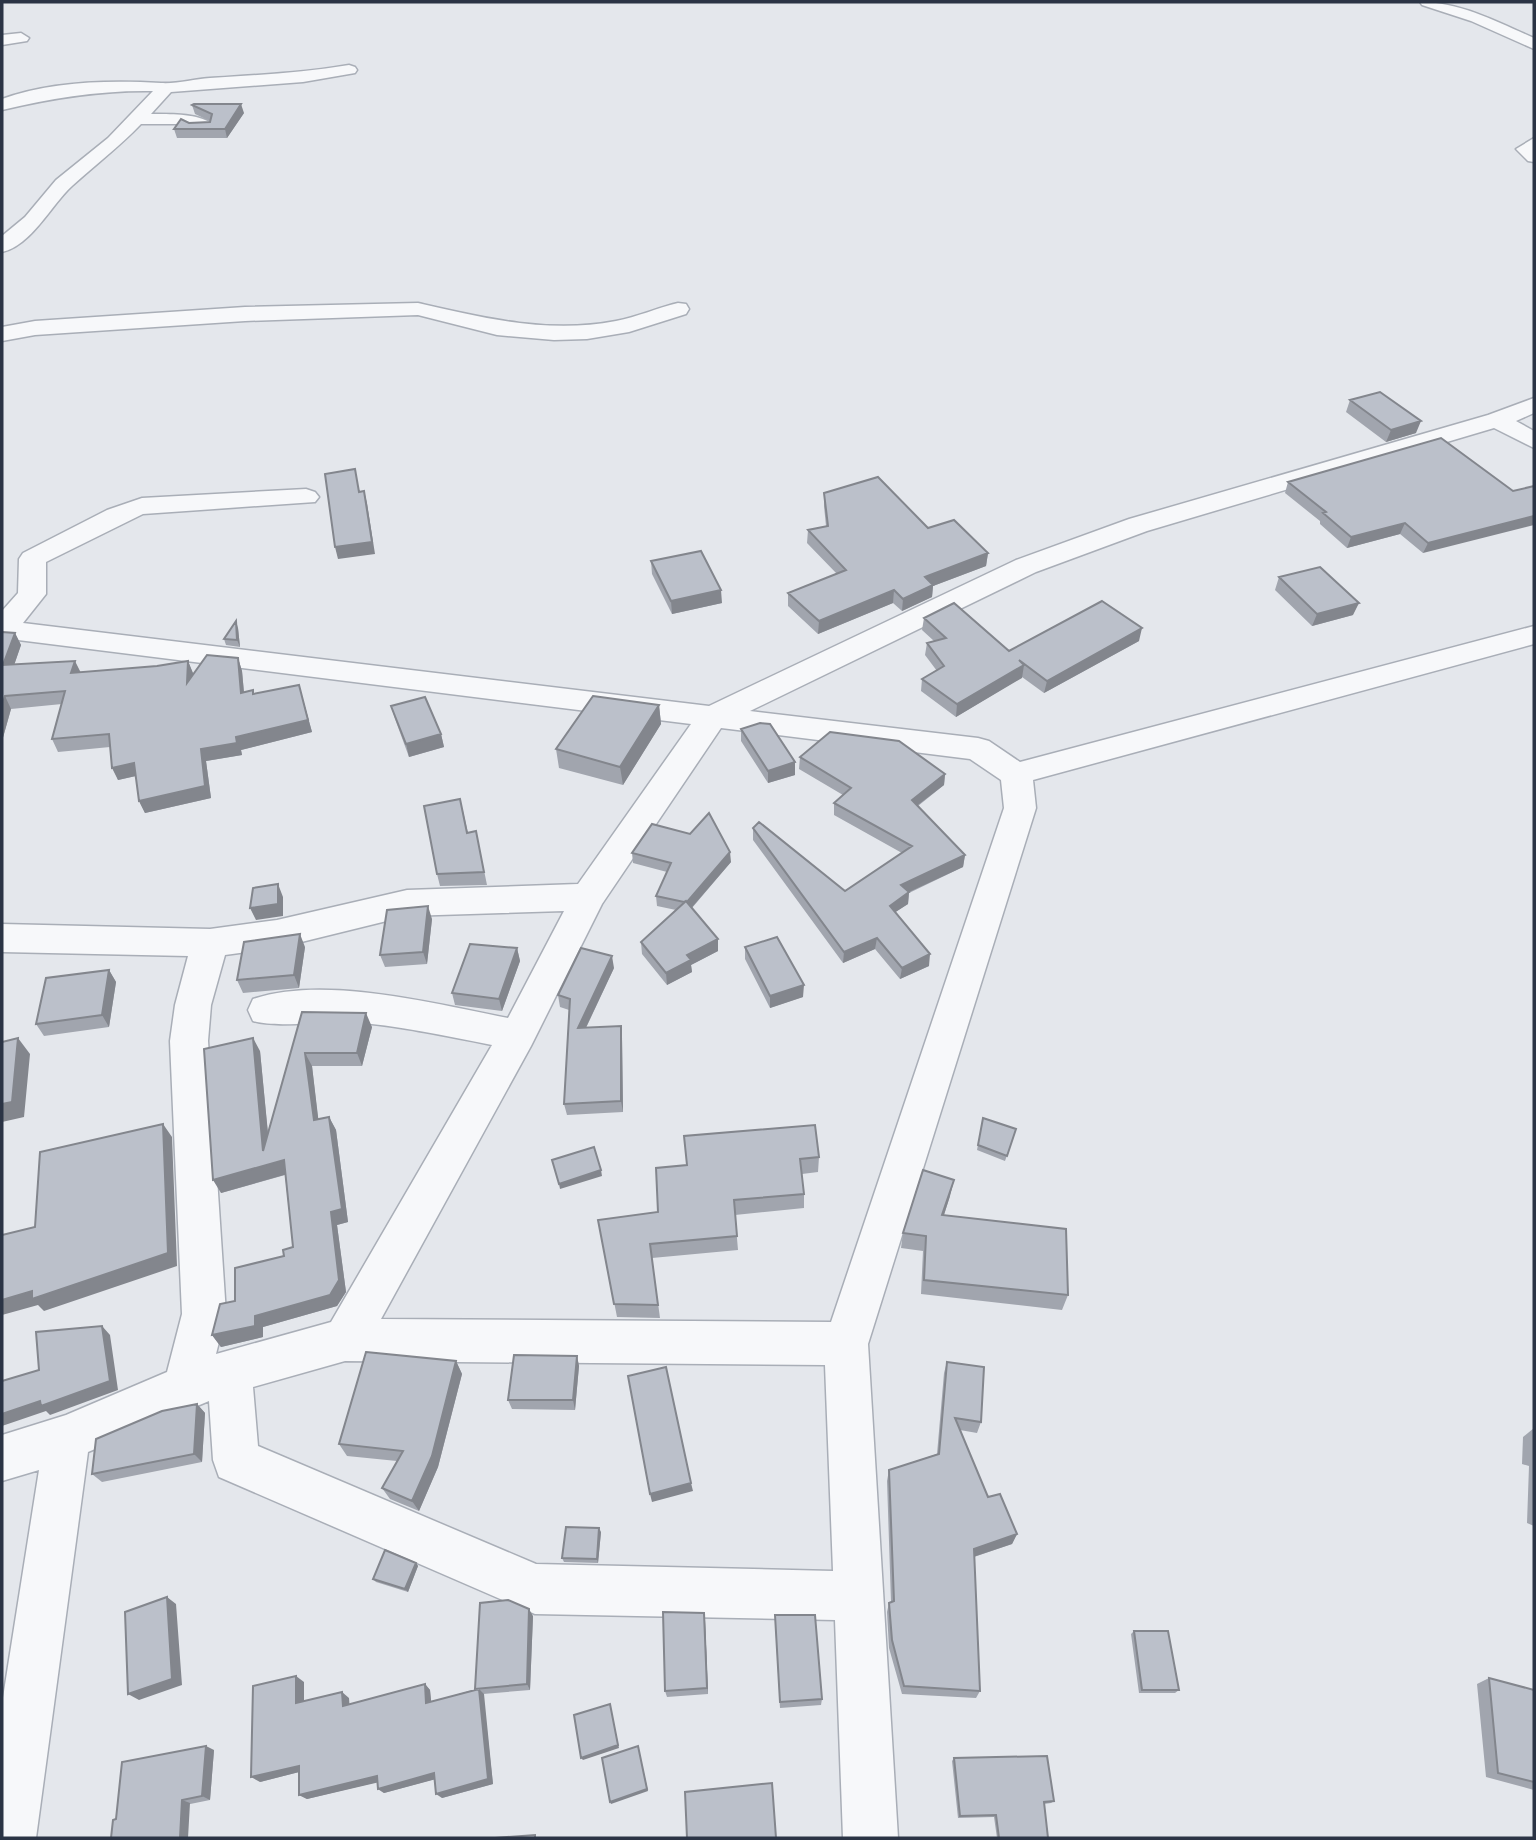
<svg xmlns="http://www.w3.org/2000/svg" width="1536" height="1840" viewBox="0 0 1536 1840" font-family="'Noto Sans',sans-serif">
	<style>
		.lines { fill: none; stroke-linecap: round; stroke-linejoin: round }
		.minor-casing { stroke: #a9aeb7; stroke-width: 3 }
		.minor { fill: #f7f8fa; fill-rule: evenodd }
		.wall { fill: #a1a5ae }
		.shaded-wall { fill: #83868d }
		.building { fill: #bbc0ca; stroke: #83868d; stroke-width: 2 }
	</style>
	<rect width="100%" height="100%" fill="#e4e7ec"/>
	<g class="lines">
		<!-- minor casing -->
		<g class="minor-casing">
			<path id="minor" d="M1420,2C1461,2 1497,22 1534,38V49L1471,21L1422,5Z
				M21,33L29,38L27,41L2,45V35Z
				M349,65L355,67L357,70L355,73L303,82L171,92L151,114C168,114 201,113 213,125L210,129H192L181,124H141C119,147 95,165 72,186C51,205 31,246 2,252V236L25,217L56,180L108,138L153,91C101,90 52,98 2,110V99C51,81 110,80 161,83C177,84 194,79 210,78C256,75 303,73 349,65Z
				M1534,138V162L1528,161L1516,149Z
				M418,303C483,318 548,334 616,321C637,317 657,308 678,303L686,304L689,309L686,314L629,332L587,339L554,340L497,335L418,315L245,321L35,335L2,341V327L35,321L245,307Z
				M1534,398V413L1516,421L1534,431V448L1494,428L1147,531L1036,572L750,711L978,738L989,741L1020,762L1534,626V644L1033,780L1036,808L868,1344L898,1838H843L835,1620L535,1614L219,1477L213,1460L209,1401L88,1452L36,1838H2V1704L39,1470L2,1481V1435L66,1415L167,1372L182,1314L170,1041L175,1005L188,956L2,952V924L210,929L277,920L407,890L578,884L691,724L2,638V611L18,593L19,559L23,553L107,510L142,498L306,489L315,492L319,497L315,502L143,514L46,562V594L23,623L709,706L1016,560L1129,519L1488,415ZM721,728L970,759L1001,780L1004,808L831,1322L381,1319L531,1046L602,904ZM564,911L508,1018C435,1004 325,975 253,999L248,1010L253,1021C276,1028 321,1021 349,1022C397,1025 445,1036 492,1045L331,1322L216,1354L226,1314L208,1041L211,1005L225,955L277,948L407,916ZM345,1361L825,1365L833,1571L536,1564L258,1446L253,1387Z"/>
		</g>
		<!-- minor -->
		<use href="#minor" class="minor"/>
	</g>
	<!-- wall -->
	<path class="wall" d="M192,105L244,113L227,138H177L174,129L189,123L210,122V121L195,114Z
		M1350,400L1416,433L1386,442L1346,412Z
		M1288,482L1513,491L1423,553L1400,534L1347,548L1320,524V521L1285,493Z
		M824,493L928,528L988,553L986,566L933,586L932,597L902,611L893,603L818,634L788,606V593L837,574L807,543L808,530L826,526L824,506Z
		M651,561L722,603L672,614L652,574Z
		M1279,577L1353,615L1312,626L1275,590Z
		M924,618L1009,651L1139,641L1044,693L1022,677L956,717L921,691L922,679L937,671L925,655L927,643L934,641L922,630Z
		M238,628L240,647L226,645L224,639Z
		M2,632L15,633L21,645L14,665L81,672L157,666L188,661L193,674L238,658L242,671L244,692L253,690L254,694L299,685L312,732L241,750L242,755L206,761L211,798L145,813L139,801L136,776L118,780L110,747L58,752L52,739L62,704L11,709L2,741Z
		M659,705L661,724L623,785L559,768L556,749Z
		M391,706L441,734L444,747L409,757L395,719Z
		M741,729L795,762V775L768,783L741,741Z
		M800,757L945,774L944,785L918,806L965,855L963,867L909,893L908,904L895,912L929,966L900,979L875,949L843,963L753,840V828L845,891L902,853L834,815V803L843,795L799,769Z
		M463,811L468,833L476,831L487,885L440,886L437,874Z
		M632,853L731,862L692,908L718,951L691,965L692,972L667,985L642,954L641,942L676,910L657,906L656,896L667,872L633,863Z
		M432,919L427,964L385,967L380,955Z
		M305,947L299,988L243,993L237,980Z
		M745,947L803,997L770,1008L745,959Z
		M517,948L520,961L502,1011L455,1005L452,993Z
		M614,968L586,1028L622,1037L623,1112L567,1115L564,1104L569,1010L560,1007L558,995Z
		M109,970L116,982L109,1027L44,1036L36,1024Z
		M302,1012L372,1027L362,1066H312L318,1119L329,1117L336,1130L348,1222L337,1225L346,1292L337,1306L263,1327V1337L221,1347L212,1335L235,1301L293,1247L285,1175L221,1193L260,1051L268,1135Z
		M983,1118L1016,1129L1005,1161L977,1150Z
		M819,1157L818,1172L802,1174L804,1194V1208L735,1215L738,1250L652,1258L660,1318L617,1317L598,1220L658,1212L656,1168Z
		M950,1196L944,1215L1068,1295L1062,1310L921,1294L923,1251L901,1248L903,1233Z
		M577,1356L579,1366L575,1410L512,1409L508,1400Z
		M456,1361L462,1374L438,1467L419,1511L390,1499L382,1488L397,1461L347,1456L339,1444Z
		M947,1362L981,1422L977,1433L960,1430L988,1497L1017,1534L1012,1544L974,1557L980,1691L976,1698L902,1694L889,1648L887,1612L889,1603L891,1602L887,1481L889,1470L937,1454L944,1373Z
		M197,1404L205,1413L202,1462L102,1482L92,1474Z
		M1534,1428V1526L1527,1523L1529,1466L1522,1464L1523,1437Z
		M601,1532L598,1563L564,1562L562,1558Z
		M416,1563L418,1566L408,1592L376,1582L373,1579Z
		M533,1616L530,1690L483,1694L493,1784L442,1798L435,1779L384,1793L378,1789L377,1782L307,1799L299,1795V1772L260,1782L304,1682V1701L349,1698V1704L425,1684L430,1690L431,1702L476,1689Z
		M705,1620L708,1694L667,1697L665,1691Z
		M775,1621L822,1699L821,1705L780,1708Z
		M1134,1631L1179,1690L1175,1693H1139L1131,1634Z
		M1489,1678L1534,1690V1790L1486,1777L1477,1684Z
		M214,1750L210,1800L116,1819Z
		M954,1758L1054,1801L1051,1803L1044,1804L1048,1838H997L994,1817L958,1818L952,1761Z"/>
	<!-- shaded-wall -->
	<path class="shaded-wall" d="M241,104L244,113L227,138L225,129Z
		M1421,421L1416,433L1386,442L1391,430Z
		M364,491L367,503L375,554L338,559L335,547Z
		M1534,516V525L1423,553L1428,543Z
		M1405,523L1400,534L1347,548L1351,537Z
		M988,553L986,566L933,586L932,597L902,611L903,599L925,577Z
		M721,590L722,603L672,614L671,601Z
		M894,590L893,603L818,634L819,621Z
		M1359,603L1353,615L1312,626L1317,614Z
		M236,621L238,628L240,647L237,640Z
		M1142,628L1139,641L1044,693L1047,681Z
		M15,633L21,645L10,677L3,665Z
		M238,658L242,671L245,705L241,693Z
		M75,661L81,673H71Z
		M188,661L193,673L192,696L187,683Z
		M1024,665L1022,678L956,717L957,704Z
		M299,685L312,732L241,750L242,755L206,761L211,798L145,813L139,801L201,749L236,737Z
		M5,696L11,709L2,741V706Z
		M659,705L661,724L623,785L620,767Z
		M441,734L444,747L409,757L406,744Z
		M795,762V775L768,783V771Z
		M134,763L140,775L118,780L112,768Z
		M945,774L944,785L910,811L912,800Z
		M730,852L731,862L687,913V903Z
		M965,855L963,867L909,892L908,904L888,917L890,906L901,885Z
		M278,884L283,897V916L256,920L250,908Z
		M428,906L432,919L427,964L423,952Z
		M300,934L305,947L299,988L294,975Z
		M877,938L875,949L843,963L844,952Z
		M718,939V951L691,965L692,972L667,985L666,973L687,955Z
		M517,948L520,961L502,1011L499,999Z
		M930,954L929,966L900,979L902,968Z
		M612,956L614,968L580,1040L578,1028Z
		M109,970L116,982L109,1027L102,1015Z
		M804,985L803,997L770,1008V996Z
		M366,1013L372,1027L362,1066L357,1053Z
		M621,1026L622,1037L623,1112L621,1101Z
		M18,1038L30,1054L24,1117L2,1122V1104Z
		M253,1038L260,1051L271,1164L284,1160L291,1173L221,1193L213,1180L263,1151Z
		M305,1053L312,1066L320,1133L314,1120Z
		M329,1117L336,1130L348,1222L337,1225L346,1292L337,1306L263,1327V1337L221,1347L212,1335L255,1316L331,1212Z
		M163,1124L172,1137L177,1266L44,1311L38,1305L2,1315V1300Z
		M601,1170L602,1176L560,1189L559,1184Z
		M954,1180L950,1196L939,1230L942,1215Z
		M102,1326L110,1335L118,1390L50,1415L46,1411L2,1426V1414Z
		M577,1356L579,1366L575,1410L573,1400Z
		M456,1361L462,1374L438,1467L419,1511L412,1501Z
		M197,1404L205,1413L202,1462L194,1454Z
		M691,1483L693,1491L652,1502L650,1494Z
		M599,1528L601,1532L598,1563L597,1559Z
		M1017,1534L1012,1544L970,1558L974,1549Z
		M416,1563L418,1566L408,1592L405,1589Z
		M167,1597L176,1604L182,1685L139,1700L128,1694Z
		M529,1609L533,1616L530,1690L527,1684Z
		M704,1613L705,1620L708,1694L707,1688Z
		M296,1676L304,1682V1709L296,1703Z
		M425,1684L430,1690L432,1709L426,1703Z
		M479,1689L484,1694L493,1784L442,1798L436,1794Z
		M342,1692L349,1698L350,1712L343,1706Z
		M610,1704L619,1748L583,1760L581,1758Z
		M206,1746L214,1750L210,1800L202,1796Z
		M638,1746L648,1791L611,1804L610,1802Z
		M299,1766L307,1770L260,1782L251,1777Z
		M434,1773L440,1778L384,1793L378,1789Z
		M377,1776L384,1781L307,1799L299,1795Z
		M182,1800L190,1803L188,1838H180Z"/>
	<!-- building -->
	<path class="building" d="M194,104H241L225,129H174L181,119L189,123L210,122L212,114L192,105Z
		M1380,392L1421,421L1391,430L1350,400Z
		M1441,438L1513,491L1534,486V516L1428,543L1405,523L1351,537L1323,513L1326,512L1288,482Z
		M355,469L359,492L364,491L372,542L335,547L325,474Z
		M878,477L928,528L954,520L988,553L925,577L933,585L903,599L894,590L819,621L788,593L846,570L808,530L828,526L824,493Z
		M701,551L721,590L671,601L651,561Z
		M1320,567L1359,603L1317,614L1279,577Z
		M1102,601L1142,628L1047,681L1019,660L1024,665L957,704L922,679L944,666L927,643L946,638L924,618L954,603L1009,651Z
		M236,621L237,640L224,639Z
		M2,632L15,633L3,665L75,661L71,673L157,666L188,661L187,683L207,655L238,658L241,693L253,690V694L299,685L308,720L236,737L237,743L201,749L205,786L139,801L134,763L112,768L109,734L52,739L65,691L5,696L2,706Z
		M593,696L659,705L620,767L556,749Z
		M425,697L441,734L406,744L391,706Z
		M760,723L770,724L795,762L768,771L741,729Z
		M830,732L899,741L945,774L912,800L965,855L901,885L909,892L890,906L930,954L902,968L877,938L844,952L753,828L759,822L845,891L912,846L834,803L851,788L800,757Z
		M460,799L467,833L476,831L484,872L437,874L424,806Z
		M709,813L730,852L687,902L686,901L684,902L656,896L671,863L632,853L652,824L690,834Z
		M278,884V904L250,908L253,888Z
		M686,901L718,939L687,955L691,960L666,973L641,942Z
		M428,906L423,952L380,955L387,910Z
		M300,934L294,975L237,980L244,942Z
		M777,937L804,985L770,996L745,947Z
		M470,944L517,948L499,999L452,993Z
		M581,948L612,956L578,1028L621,1026V1101L564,1104L570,999L558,995Z
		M109,970L102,1015L36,1024L46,978Z
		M302,1012L366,1013L357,1053H305L314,1120L329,1117L342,1209L331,1212L339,1280L330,1295L255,1316V1326L212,1335L220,1304L235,1301V1268L284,1256L283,1250L293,1247L284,1160L213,1180L204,1049L253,1038L263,1151Z
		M18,1038L12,1102L2,1104V1042Z
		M983,1118L1016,1129L1007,1156L978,1145Z
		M163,1124L168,1253L32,1299V1291L2,1300V1235L35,1227L40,1152Z
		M815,1125L819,1157L800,1159L804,1194L734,1200L737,1236L650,1244L658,1305L614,1304L598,1220L658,1212L656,1168L687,1165L684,1136Z
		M594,1147L601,1170L559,1184L552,1160Z
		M923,1170L954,1180L942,1215L1066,1229L1068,1295L924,1280L926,1236L903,1233Z
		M102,1326L110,1381L41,1406L40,1401L2,1414V1381L39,1370L36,1332Z
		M366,1352L456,1361L432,1456L412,1501L382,1488L403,1451L339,1444Z
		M514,1355L577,1356L573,1400H508Z
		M947,1362L984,1367L981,1422L955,1418L988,1497L1000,1494L1017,1534L974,1549L980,1691L904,1686L892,1640L889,1603L894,1601L889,1470L939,1454Z
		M666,1367L691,1483L650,1494L628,1376Z
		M197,1404L194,1454L92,1474L96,1439L162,1411Z
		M566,1527L599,1528L597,1559L562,1558Z
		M385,1550L416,1563L405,1589L373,1579Z
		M167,1597L172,1679L128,1694L125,1612Z
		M508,1600L529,1609L527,1684L475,1689L480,1603Z
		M663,1612L704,1613L707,1688L665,1691Z
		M775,1615H815L822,1699L780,1702Z
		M1134,1631H1168L1179,1690H1142Z
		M296,1676V1703L342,1692L343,1706L425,1684L426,1703L479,1689L488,1779L436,1794L434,1773L378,1789L377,1776L299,1795V1766L251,1777L253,1686Z
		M1489,1678L1534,1690V1782L1498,1773Z
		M610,1704L618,1745L581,1758L574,1715Z
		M206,1746L202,1796L182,1800L180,1838H111L113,1820L116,1819L122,1762Z
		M638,1746L647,1789L610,1802L602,1758Z
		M1047,1756L1054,1801L1044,1802L1048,1838H999L996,1815L960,1816L954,1758Z
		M772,1783L776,1838H687L685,1792Z
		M535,1835V1838H495Z"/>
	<!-- border -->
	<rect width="1536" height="1840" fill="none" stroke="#2b3445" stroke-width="7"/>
</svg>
